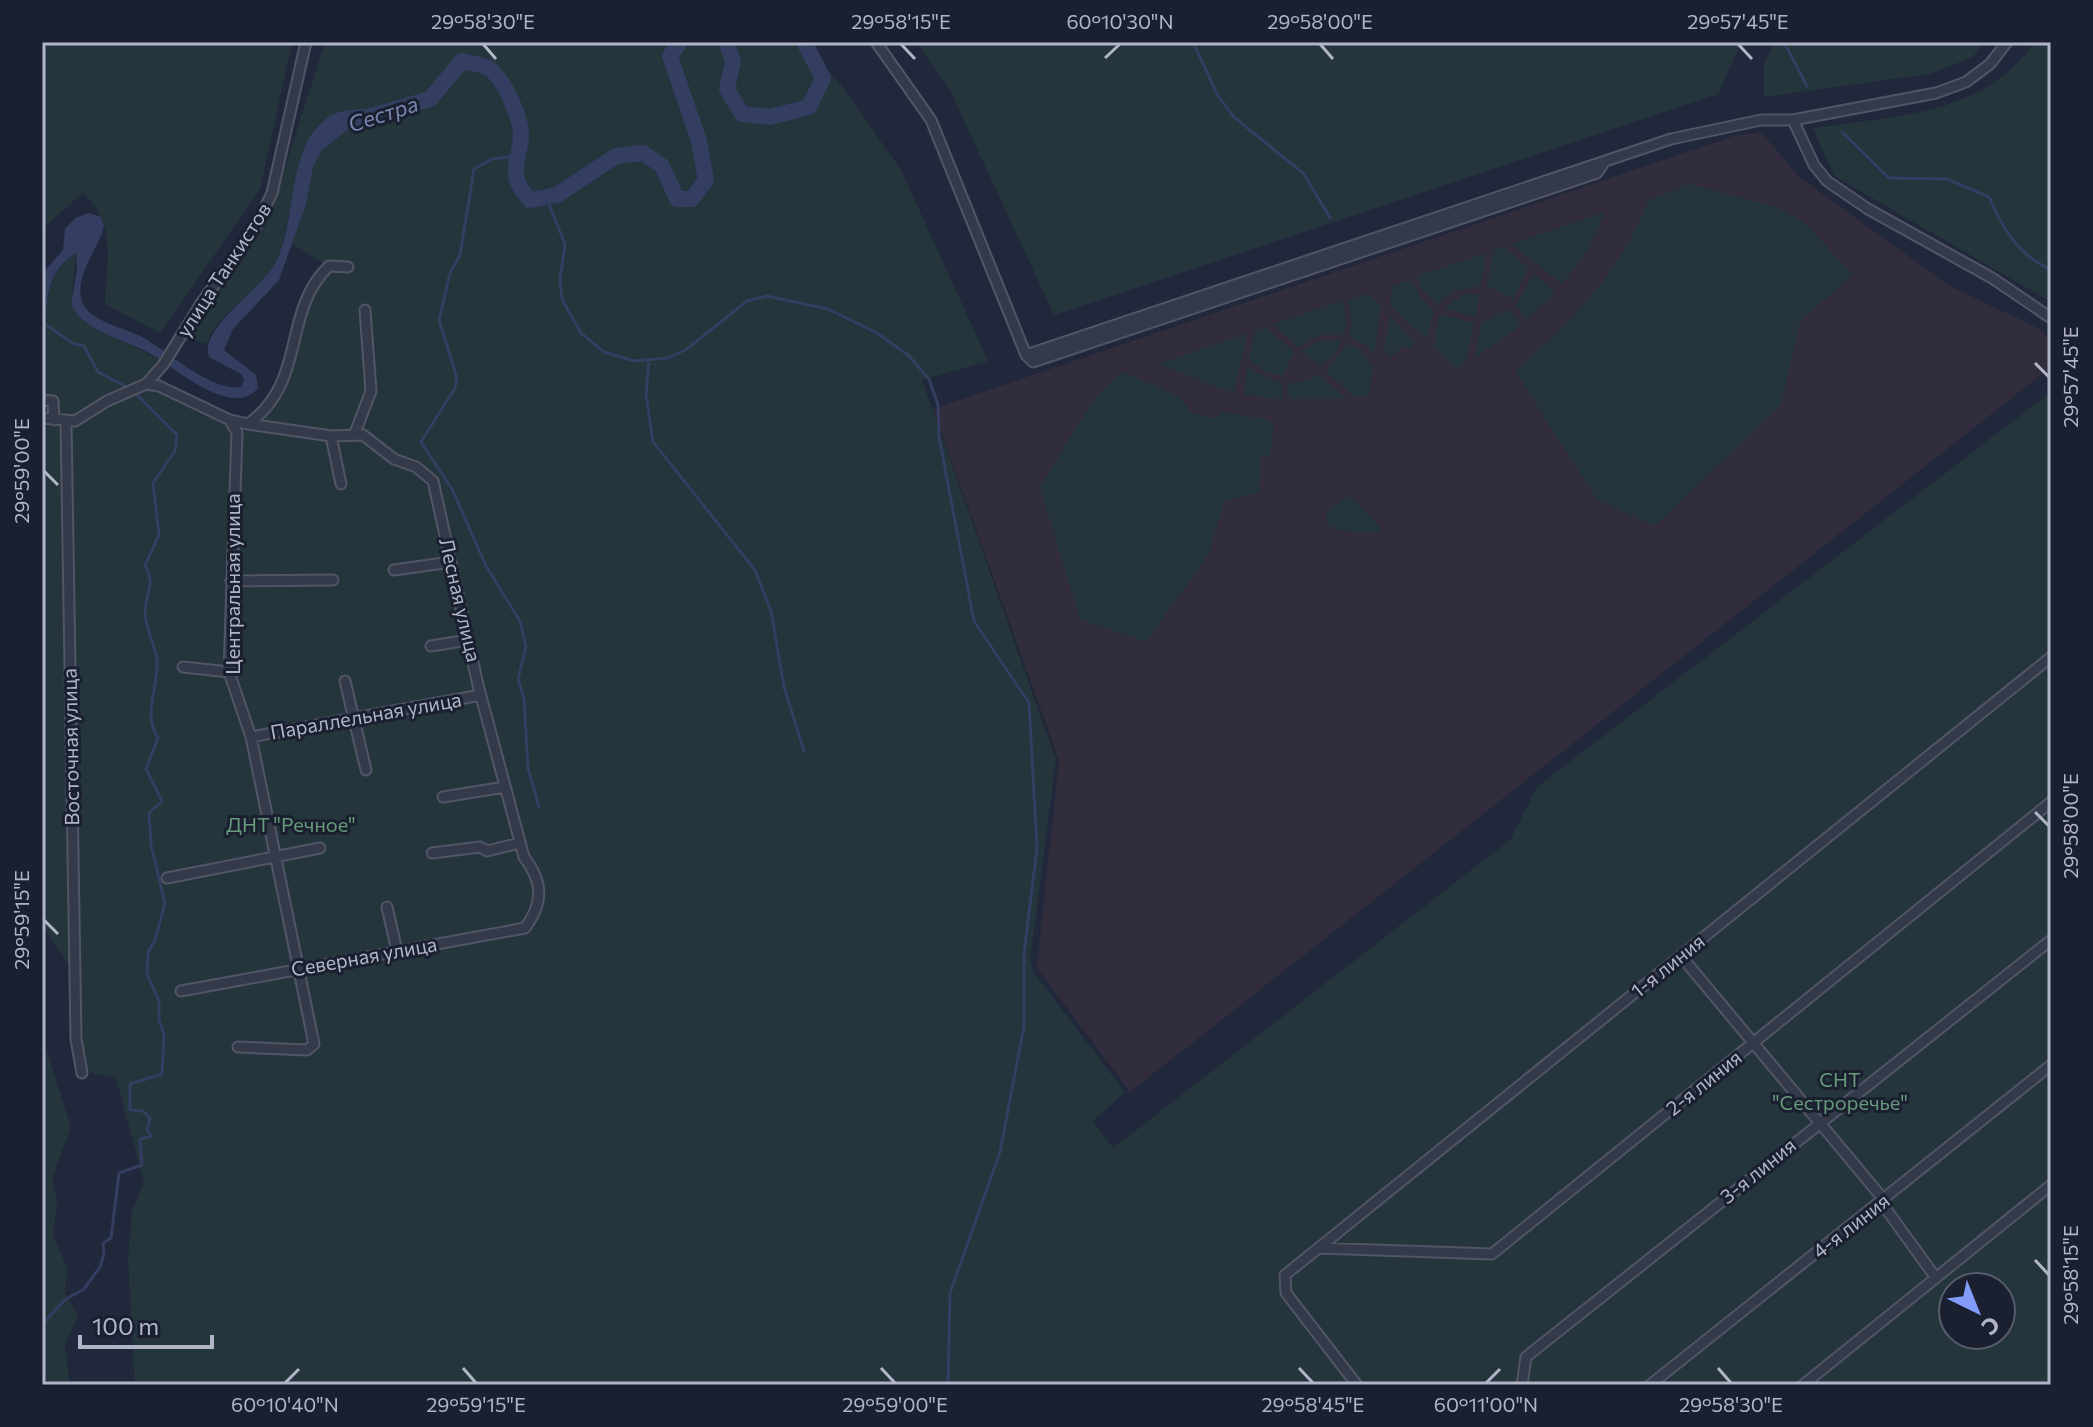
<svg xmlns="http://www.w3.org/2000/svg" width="2093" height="1427" viewBox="0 0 2093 1427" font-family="Commissioner,sans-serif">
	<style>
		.medical { fill: #322d3c }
		.green { fill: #24353c; fill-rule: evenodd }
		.water { fill: #333e61 }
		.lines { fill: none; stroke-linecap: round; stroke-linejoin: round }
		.stream { stroke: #333e61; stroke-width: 3 }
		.river { stroke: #333e61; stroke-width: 16 }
		.minor-casing { stroke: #515566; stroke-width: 13 }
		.minor { stroke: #353a4b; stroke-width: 9 }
		.ticks { fill: none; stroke: #b1b5c7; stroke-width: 3 }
		.labels { text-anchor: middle; stroke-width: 6; stroke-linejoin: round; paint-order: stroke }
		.street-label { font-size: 20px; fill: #b1b5c7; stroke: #1b2030 }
		.park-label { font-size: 20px; fill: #67997b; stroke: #1b2030 }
		.water-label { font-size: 22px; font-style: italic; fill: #7886b0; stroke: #1b2030 }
		.neatline { fill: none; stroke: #b1b5c7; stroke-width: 3 }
		.ticks-label { font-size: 20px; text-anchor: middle; fill: #b1b5c7 }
	</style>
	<rect width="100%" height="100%" fill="#22283b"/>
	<!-- medical -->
	<path class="medical" d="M1761,132L1799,177L1951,287L2038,328L2051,340V367L1130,1092L1037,968L1059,760L933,409L1734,136Z"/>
	<!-- green -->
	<path class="green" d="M42,42H292L260,189L160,333L105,304C106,258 118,228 83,192L47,225L42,236Z
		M325,42H801L841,85L901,170L988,361L922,380L1056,760L1030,960L1035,974L1125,1092L1093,1121L1113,1148L1510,840L1537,787L2051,392V1385H135L128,1259L132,1211L144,1183L116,1077L81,1071L75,974L42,925V337C50,303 42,274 76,253L71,305C89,338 135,339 161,363L144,384L245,423L279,393L304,306L328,266L292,244C303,215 308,164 327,143C341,129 358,125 372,108C360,110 346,110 335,114C290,131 296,227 274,265C258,295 216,312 207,344L185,337L261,229L274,202ZM1953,1287H2001V1335H1953Z
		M916,42H1741L1718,94L1054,315L949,88Z
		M1774,42H1983L1973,57L1930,74L1764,97V65Z
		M2035,42H2051V302L1834,176L1813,128C1895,115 1982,117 2035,42Z
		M1690,184L1777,207L1805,223L1853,275L1800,321L1781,405L1655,526L1597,500L1515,371C1574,318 1619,275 1648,200Z
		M1605,212L1588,250L1562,284L1512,244Z
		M1504,247L1528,268L1513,299L1487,286L1494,250Z
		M1486,253L1481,286L1454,292L1437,304L1422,289L1417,276Z
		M1534,273L1555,293L1526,321L1516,305Z
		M1411,280L1422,300L1434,310L1426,339L1390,305L1392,286Z
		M1367,294L1381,306L1374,356L1368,347L1349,336L1352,321L1348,299Z
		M1465,294H1479L1476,317L1443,308Z
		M1343,300L1346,323L1343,335H1320L1298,347L1273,324Z
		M1511,309L1520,326L1475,358L1481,322Z
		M1439,314L1474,323L1466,362L1456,368L1434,347Z
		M1390,316L1415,342L1412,348L1403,347L1391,356L1384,352Z
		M1265,327L1294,352L1282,376L1265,371L1249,360L1255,331Z
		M1247,333L1234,393L1160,365L1162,363Z
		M1320,341H1342L1335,354L1320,366L1302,351Z
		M1348,343L1360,349L1373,367L1369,395L1355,397L1326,372Z
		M1247,368L1281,383L1283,400L1244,394Z
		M1124,372L1180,397L1190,412L1214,419L1223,412L1266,419L1274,424L1270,456L1261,457L1259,493L1224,501L1209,554L1146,642L1080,620L1040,488C1060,457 1093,389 1124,372Z
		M1319,374L1345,399H1290L1287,384L1309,380Z
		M1350,495L1381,528L1378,533L1343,531L1328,525L1326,512Z
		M42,1036L71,1127L52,1179L57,1201L53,1236L67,1267L65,1294L78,1315L65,1345L70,1385H42Z"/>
	<!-- water -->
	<path class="water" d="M372,108L377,120L347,130L322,150L313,167L306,204L279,280L233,329L224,350L256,375L258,388C232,420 174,367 149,353C123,338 87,334 71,305L77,269L76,253C42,274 50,303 42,337V274L63,250L65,229L75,218L89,213L101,217L104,226C99,249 74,274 82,301C88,322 127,328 144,338C169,352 211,392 241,387L244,379L241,374L209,357C199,329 257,292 273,267C300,223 283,147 330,116C341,109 359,110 372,108Z"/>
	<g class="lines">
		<!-- stream -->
		<path class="stream" d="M1193,42L1218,96L1234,117L1304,174L1330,218
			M1784,42L1807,86
			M1842,132L1889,178L1947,179L1989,197C2004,230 2017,254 2051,270
			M515,156L492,159L474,169L460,255L450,273L439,320L457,378L455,388L421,442L452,489L486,566L520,621L526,646L518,679L524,699L528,768L539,807
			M546,197L565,244L560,279L562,299L580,332L604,352L634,361L668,358L687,349L747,301L767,296L828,309L877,333L908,355L929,379L938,405L939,437L974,621L1029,703L1037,848L1024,953V1026L1000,1152L950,1293L948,1385
			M42,322L74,344L84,346L98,372L131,389L177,435L175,451L153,483L159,535L145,565C156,588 146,589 145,612C145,628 155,644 157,660C159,688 142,713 158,738L146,769L162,801L149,813L151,845L165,903L155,940L148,952L147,974L159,1001V1020L164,1035L162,1074L130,1084V1110L143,1111L150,1118L147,1130L152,1136L140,1139L142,1165L119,1173L111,1238L103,1243L104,1254L100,1267L84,1289L66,1299L42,1324
			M649,360L646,394L653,442L755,570L771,611L784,687L804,751"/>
		<!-- river -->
		<path class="river" d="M726,42L733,61L727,89L742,114L770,117L809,107L823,78L804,42
			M355,121L430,99L462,61C469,63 479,64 486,67C503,74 522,120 521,137C518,166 507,175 530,200L557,195L616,156L643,153L662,166L677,199H692L706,180L699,141L670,56L680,42"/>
		<!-- minor casing -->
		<g class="minor-casing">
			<path id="minor" d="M876,42L931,120L1026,355L1033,362L1597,173L1605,161
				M1793,120L1814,165L1827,181L1868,209L1992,278L2051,318
				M1026,355L1671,139L1761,120H1793L1936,93L1966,82L1990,64L2007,42
				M146,384L159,386L230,420L248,424C308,381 281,312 329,266L348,267
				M42,400L53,401L54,420
				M42,418L75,421L107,401L146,384L163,365L202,302L255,228L272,193L306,42
				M230,420L237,433L229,672L251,737L314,1044L307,1050L238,1047
				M66,421L76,1039L82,1073
				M355,433L371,391L365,310
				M331,436L341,484
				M394,570L451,562
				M231,581L333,580
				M431,646L468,640
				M183,667L229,672
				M345,681L366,770
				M251,737L481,695
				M443,797L505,787
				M432,853L480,847L487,851L520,843
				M167,878L320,848
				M387,907L397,951
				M1681,956L1884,1200L1886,1209L1936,1278
				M181,991L525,928C544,902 543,882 524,857L478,685L433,481L416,467L394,459L363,435L331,436L248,424
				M1318,1248L1492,1254L2051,802
				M1357,1385L1286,1293L1285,1275L2051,657
				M1522,1385L1526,1357L2051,940
				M1650,1385L2051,1065
				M1803,1385L2051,1185"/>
		</g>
		<!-- minor -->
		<use href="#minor" class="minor"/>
	</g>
	<!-- ticks -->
	<path class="ticks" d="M483,44L496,59M901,44L915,59M1320,44L1333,59M1738,44L1752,59M1105,58L1120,44M2035,363L2049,377M44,471L58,485M2035,812L2049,826M44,920L58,934M2035,1260L2049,1275M463,1368L476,1383M881,1368L895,1383M1299,1368L1313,1383M1718,1368L1731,1383M285,1383L299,1369M1486,1383L1500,1369"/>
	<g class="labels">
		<!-- street labels -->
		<g class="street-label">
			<text transform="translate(224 270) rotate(-57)" y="7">улица Танкистов</text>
			<text transform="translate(233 584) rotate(-90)" y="7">Центральная улица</text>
			<text transform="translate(460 600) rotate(77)" y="7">Лесная улица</text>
			<text transform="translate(366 716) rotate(-10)" y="7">Параллельная улица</text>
			<text transform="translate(71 747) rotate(-91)" y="7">Восточная улица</text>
			<text transform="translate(364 957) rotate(-10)" y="7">Северная улица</text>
			<text transform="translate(1668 966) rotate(-39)" y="7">1-я линия</text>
			<text transform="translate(1704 1083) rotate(-39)" y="7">2-я линия</text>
			<text transform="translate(1758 1171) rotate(-39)" y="7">3-я линия</text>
			<text transform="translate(1851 1226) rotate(-38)" y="7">4-я линия</text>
		</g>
		<!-- park labels -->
		<g class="park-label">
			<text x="291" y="832">ДНТ "Речное"</text>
			<text x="1840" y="1087">СНТ<tspan x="1840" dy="23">"Сестроречье"</tspan></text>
		</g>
		<!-- water labels -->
		<g class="water-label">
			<text transform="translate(383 114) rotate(-18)" y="8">Сестра</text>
		</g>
	</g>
	<!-- border -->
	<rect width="2093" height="1427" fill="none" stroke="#1b2030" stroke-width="88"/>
	<!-- north arrow -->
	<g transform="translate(1977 1311) rotate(137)"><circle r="38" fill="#1b2030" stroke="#575c6c" stroke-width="2"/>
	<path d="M0-6L14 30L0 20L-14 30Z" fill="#839bfa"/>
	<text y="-12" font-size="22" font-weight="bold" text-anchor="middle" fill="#b1b5c7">С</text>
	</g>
	<!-- scale -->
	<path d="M80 1335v12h132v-12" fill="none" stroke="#b1b5c7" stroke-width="4"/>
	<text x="92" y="1335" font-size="24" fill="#b1b5c7" stroke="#1b2030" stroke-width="6" paint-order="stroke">100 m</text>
	<rect x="44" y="44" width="2005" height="1339" class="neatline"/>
	<g class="ticks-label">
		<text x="483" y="29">29°58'30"E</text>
		<text x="901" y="29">29°58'15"E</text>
		<text x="1120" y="29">60°10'30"N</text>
		<text x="1320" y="29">29°58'00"E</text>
		<text x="1738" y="29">29°57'45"E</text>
		<text transform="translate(2071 377) rotate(-90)" y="7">29°57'45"E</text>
		<text transform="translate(22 471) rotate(-90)" y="7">29°59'00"E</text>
		<text transform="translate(2071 826) rotate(-90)" y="7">29°58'00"E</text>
		<text transform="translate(22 920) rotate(-90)" y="7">29°59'15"E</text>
		<text transform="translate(2071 1275) rotate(-90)" y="7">29°58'15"E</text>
		<text x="285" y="1412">60°10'40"N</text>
		<text x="476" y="1412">29°59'15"E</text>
		<text x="895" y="1412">29°59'00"E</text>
		<text x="1313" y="1412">29°58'45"E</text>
		<text x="1486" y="1412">60°11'00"N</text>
		<text x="1731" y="1412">29°58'30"E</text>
	</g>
</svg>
